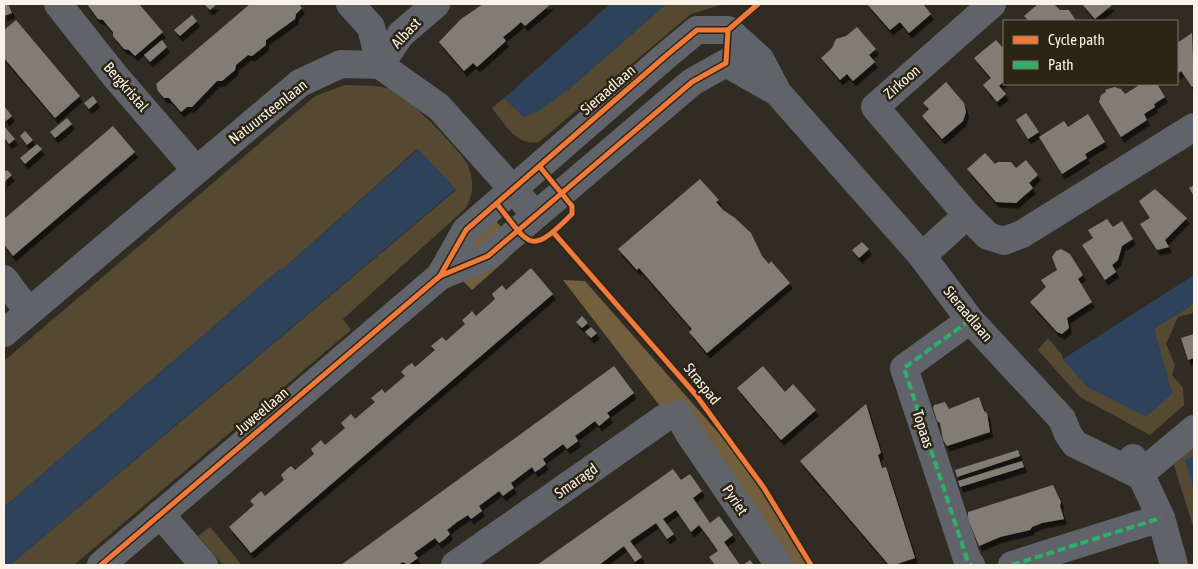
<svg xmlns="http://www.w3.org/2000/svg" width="1198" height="569" viewBox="0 0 1198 569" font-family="'Asap Condensed',sans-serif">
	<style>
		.green { fill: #554931 }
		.forest { fill: #715f3e }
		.water { fill: #2e425c }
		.building { fill: #817d75; filter: url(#shadow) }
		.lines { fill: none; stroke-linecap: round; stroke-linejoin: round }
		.minor { stroke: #60646a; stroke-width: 28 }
		.tertiary { stroke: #60646a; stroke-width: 28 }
		.quiet { stroke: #2db169; stroke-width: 4; stroke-dasharray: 8 4; stroke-linecap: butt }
		.cycleway-casing { stroke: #2c2414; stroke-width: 8 }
		.cycleway { stroke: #f17a3a; stroke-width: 5 }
		.labels { text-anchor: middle; stroke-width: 5; stroke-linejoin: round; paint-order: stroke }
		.street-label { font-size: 15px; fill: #f8f2e8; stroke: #2c2414 }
	</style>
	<defs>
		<filter id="shadow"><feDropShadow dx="3" dy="5.5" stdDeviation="0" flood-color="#0009"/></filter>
	</defs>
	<rect width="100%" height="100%" fill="#302c24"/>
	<!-- green -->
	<path class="green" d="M666,4H724L691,14L539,142C516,147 505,124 492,108L504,98L524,117L569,89Z
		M345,85C360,86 380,84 395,91C408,97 463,153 468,165C474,181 474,195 465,209L343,319L351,330L74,565H10L456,190L417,149L283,269H280L4,507V361L315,96Z
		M1194,303V313L1178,317L1166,344L1175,365L1172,375L1183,388L1184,405L1150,435L1080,397L1038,350L1048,338L1062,355L1063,359L1172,394L1154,329Z
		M1194,438V529L1171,456Z
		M210,527L242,565H223L198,536Z"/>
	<!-- forest -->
	<path class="forest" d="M494,219L504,230L470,253L467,242Z
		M502,253L508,258L472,290L458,276Z
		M563,280L585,281L738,455L809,565H790L663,410Z"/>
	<!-- water -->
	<path class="water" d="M610,4H666L569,89L539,111L524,117L504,98Z
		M418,149L456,189L10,565H4V507L280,269H283Z
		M1194,275V303L1154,329L1172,394L1146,417L1086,386L1063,359Z
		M1194,456V489L1185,460Z"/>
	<!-- building -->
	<path class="building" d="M4,4H8L12,13L4,16Z
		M87,4H139L163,32L135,56L129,50L124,49L113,36V32L103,20L98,19Z
		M204,4H217L210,10Z
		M250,4H299L302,8L296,14L295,19L266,40V45L252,56L248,55L236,65L235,70L222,81H217L192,107H187L181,112L169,98H164L158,91L156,84Z
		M483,4H551L525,26L521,22L512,30L503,37L506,41L477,67L473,63L464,71L439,42L461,19Z
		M867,4H923L931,14L909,33L900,22L890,30Z
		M1038,4H1054L1060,10H1069L1076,21H1029L1024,16Z
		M1082,4H1111L1112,5L1095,19Z
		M192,15L197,21L180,36L174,30Z
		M16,20L80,96L55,118L4,58V30Z
		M857,27L876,49L869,55L875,62L853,81L847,74L840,80L821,58L832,48L836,39L846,36Z
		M1192,33L1194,86L1192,87L1181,71L1177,74V43Z
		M162,40L167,47L150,62L144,55Z
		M996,40L1004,49V81L999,86L1006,94L997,102L983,85L991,78L974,58Z
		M946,82L964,103L966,112L963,121L942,139L922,116L929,109L923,103Z
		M1137,84H1157L1165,97L1154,104L1155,107L1144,114L1147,120L1121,137L1099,102L1101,95L1106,92L1105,90L1114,87L1121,89L1125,94L1138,86Z
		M93,96L97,102L89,109L84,103Z
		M4,106L12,116L6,121L4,117Z
		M1026,113L1039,132L1028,139L1016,120Z
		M1088,114L1105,142L1085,154L1087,158L1062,174L1039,137L1064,121L1068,127Z
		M67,118L72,124L55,138L50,132Z
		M4,126L15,139L9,144L4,137Z
		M113,126L135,152L13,256L4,244V219Z
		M25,131L33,140L27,145L20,136Z
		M37,144L42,149L25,164L20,158Z
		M985,153L995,164L998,162H1011L1016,168L1026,160L1038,175L1029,183L1033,188L1016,203L996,202L967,169Z
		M7,170L12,175L4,182V172Z
		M700,179L719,200L716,202L723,210L735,218L751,233L762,256L769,264L771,261L790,283L707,353L689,332L692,329L639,268L637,270L618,249Z
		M1194,185V196L1189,188Z
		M1155,189L1187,218L1165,240L1169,247L1157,250L1140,224L1150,218L1139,201Z
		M1107,219L1113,227L1122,221L1133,239L1122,246L1118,260L1112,265L1116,272L1105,280L1082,245L1093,238L1088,230Z
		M862,242L869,249L859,258L852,250Z
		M1061,249L1070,254L1083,275L1078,279L1092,302L1067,318L1069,328L1062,334L1057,332L1030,302L1046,287L1041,280L1057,270L1052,257L1056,251Z
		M531,268L553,294L251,553L229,527L254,505L250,501L261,491L265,496L284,480L281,475L286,470L291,466L295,470L314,454L311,449L321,440L325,445L345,428L341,423L351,414L355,419L375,402L371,398L382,389L385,393L405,376L401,372L406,367L412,363L415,367L435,350L431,346L437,341L442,337L446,341L465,324L462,320L467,316L472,311L476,316L495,299L492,294L502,285L506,290Z
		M582,316L588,323L582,328L576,322Z
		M591,327L597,333L591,338L585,332Z
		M1194,334V358L1188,360L1181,338Z
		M614,366L634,393L607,413L610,417L599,426L595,421L575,436L578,441L567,449L563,444L543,459L546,464L541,468L535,472L532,467L511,483L514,488L508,492L503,496L499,491L479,506L482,511L471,519L468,515L457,522L447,530L450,534L445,539L439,543L435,538L414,553L418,558L408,565L403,562L398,565H341Z
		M763,366L785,392L793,384L816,410L781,440L737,388Z
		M979,397L984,411L987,413L990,432L947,446L943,440L940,423L937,421L933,408L934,405L945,402L949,409Z
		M866,404L881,453L878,455L882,468L886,467L915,558L894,565H889L800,461Z
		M1018,450L1020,456L957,477L955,470Z
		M1022,461L1024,467L960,487L958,481Z
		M673,469L681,480L690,474L702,491L693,498L710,523L719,516L733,535L724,542L740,565H715L709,557L718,551L709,538L699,525L691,532L676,510L663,519L674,534L667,539L656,523L630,541L642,557L635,562L624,546L599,565H537Z
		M1053,485L1061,502L1060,506L1064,519L1042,523L1032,527L1030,530L1000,537L979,546L968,519V512Z
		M750,560L754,565H743Z"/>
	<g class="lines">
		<!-- minor -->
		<path class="minor" d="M58,4L115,76L196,170
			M350,4L371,27L380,65
			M992,4L875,107L967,215L988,236L1004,241L1022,234L1194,127
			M380,65L401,34L436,4
			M922,256L967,215
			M4,279L28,311
			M970,320L904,368L967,559L971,565
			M1139,475L1194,429
			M160,514L204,565
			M455,565L666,417L678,414L690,435L779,565
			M1012,565L1161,518"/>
		<!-- tertiary -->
		<path class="tertiary" d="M440,276L466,230L668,54L697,30H728L760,59L778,93L922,256L970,320L1062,419L1068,434L1075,444L1139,475
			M4,333L300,83L341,64L380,65L439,107L525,203
			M1133,458L1161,518L1174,565
			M101,565L440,276L488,256L692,82L726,63L777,92"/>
		<!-- quiet -->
		<path class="quiet" d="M970,320L904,368L967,559L971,565
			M1012,565L1161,518"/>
		<!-- cycleway casing -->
		<g class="cycleway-casing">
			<path id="cycleway" d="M497,204C531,247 530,256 572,214V206L540,167
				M553,232L696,395L764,488L811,565
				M440,276L466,230L668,54L697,30H728
				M101,565L440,276L488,256L692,82L726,63L728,30L758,4"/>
		</g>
		<!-- cycleway -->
		<use href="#cycleway" class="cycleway"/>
	</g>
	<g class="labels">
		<!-- street labels -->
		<g class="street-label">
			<text transform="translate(406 33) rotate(-47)" y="5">Albast</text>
			<text transform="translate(902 82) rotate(-41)" y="5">Zirkoon</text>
			<text transform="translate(126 87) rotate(49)" y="5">Bergkristal</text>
			<text transform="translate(608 90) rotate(-41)" y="5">Sieraadlaan</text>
			<text transform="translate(268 112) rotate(-38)" y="5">Natuursteenlaan</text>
			<text transform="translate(968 314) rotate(50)" y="5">Sieraadlaan</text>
			<text transform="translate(702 384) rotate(51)" y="5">Straspad</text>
			<text transform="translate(262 411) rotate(-40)" y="5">Juweellaan</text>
			<text transform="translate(923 429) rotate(72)" y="5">Topaas</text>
			<text transform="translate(576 481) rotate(-35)" y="5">Smaragd</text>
			<text transform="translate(735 500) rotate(56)" y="5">Pyriet</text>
		</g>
	</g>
	<!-- border -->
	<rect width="1198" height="569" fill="none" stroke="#f8f2e8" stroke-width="10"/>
	<!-- legend -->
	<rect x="1003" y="20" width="175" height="65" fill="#2c2414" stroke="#7e7669"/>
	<rect x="1013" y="36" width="25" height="8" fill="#f17a3a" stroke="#7e7669"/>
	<text x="1048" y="45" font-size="15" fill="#f8f2e8">Cycle path</text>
	<rect x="1013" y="61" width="25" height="8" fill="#2db169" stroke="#7e7669"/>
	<text x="1048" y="70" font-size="15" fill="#f8f2e8">Path</text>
</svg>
